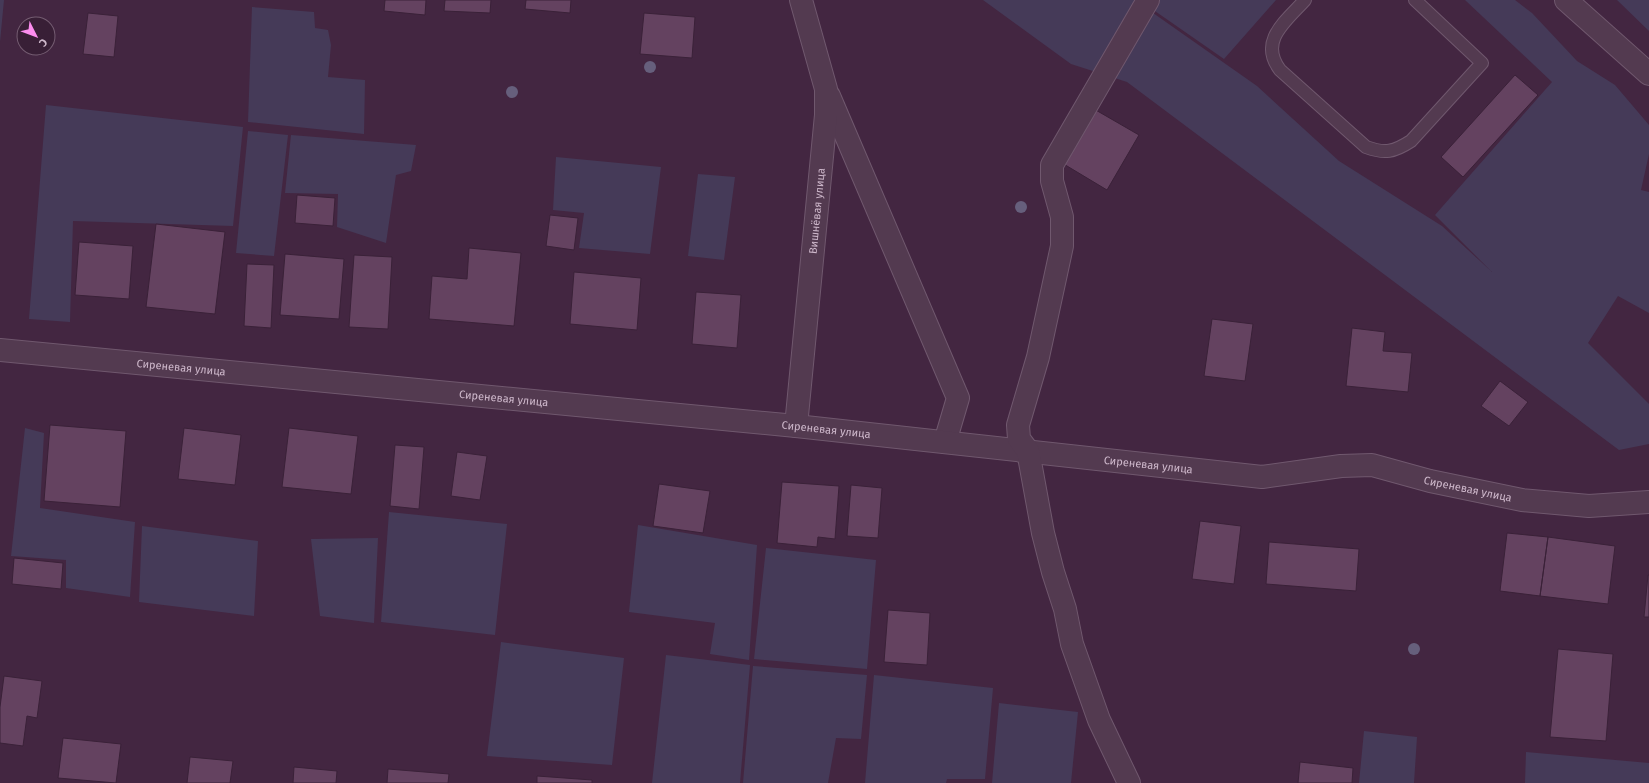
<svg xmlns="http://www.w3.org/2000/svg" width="1649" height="783" viewBox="0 0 1649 783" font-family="'Fira Sans',sans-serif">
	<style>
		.green { fill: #453a58 }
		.building { fill: #644260; stroke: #3a2138 }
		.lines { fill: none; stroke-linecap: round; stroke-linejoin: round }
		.lane-casing { stroke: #70586e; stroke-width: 14 }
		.street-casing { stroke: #70586e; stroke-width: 24 }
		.lane { stroke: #533a50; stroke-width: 12 }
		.street { stroke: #533a50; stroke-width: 22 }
		.tree { fill: #665f7c }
		.labels { text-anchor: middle; stroke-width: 3; stroke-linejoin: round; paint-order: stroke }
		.street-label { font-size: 11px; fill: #cdb7ca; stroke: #381f36 }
	</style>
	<rect width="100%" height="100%" fill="#432641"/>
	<!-- green -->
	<path class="green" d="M0,0H4L0,42Z
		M983,0H1137L1136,1L1257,86L1339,161L1442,226L1492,272L1435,215L1552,82L1465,0H1515L1532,13L1577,61L1615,85L1649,125V154L1641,190L1649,192V313L1618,296L1588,343L1649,404V444L1619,450L1127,82L1071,64Z
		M1159,0H1276L1224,59L1152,9Z
		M1617,0H1649V31Z
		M252,7L314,12L315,28L328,30L331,45L328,77L365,80L364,134L248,122Z
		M46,105L243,127L233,226L73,221L70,322L29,319Z
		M248,131L288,135L274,256L236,253Z
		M291,135L416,145L411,171L396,175L386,243L337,227L338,194L285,193Z
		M556,157L661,167L650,254L579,248L584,213L553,210Z
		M698,174L735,177L724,260L688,256Z
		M25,428L44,433L40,508L135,522L130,597L66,588V560L11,556Z
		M389,512L507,524L495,635L381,622Z
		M638,525L757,545L749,660L710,654L715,623L629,612Z
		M142,526L258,541L254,616L139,602Z
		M378,538L374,623L320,616L311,539Z
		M766,548L876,560L867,669L754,659Z
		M501,642L624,658L612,765L487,756Z
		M666,655L750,665L740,783H652Z
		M753,666L867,675L861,739L836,738L828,783H743Z
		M874,675L993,688L985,779H947L946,783H865Z
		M999,703L1078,712L1071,783H992Z
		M1364,731L1417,737L1414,783H1359Z
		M1526,752L1649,763V783H1525Z"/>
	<!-- building -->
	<path class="building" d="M385,0H426L425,15L384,11Z
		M445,0H491L490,13L444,11Z
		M526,0H571L570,13L525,9Z
		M88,13L118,16L114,57L83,54Z
		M644,13L695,17L692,58L640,54Z
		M1515,75L1538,95L1463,177L1441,157Z
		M1094,109L1139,135L1107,190L1062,163Z
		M297,195L335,198L333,226L295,223Z
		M550,215L578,218L574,250L546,246Z
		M156,224L225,232L215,314L146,307Z
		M79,242L133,246L129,299L75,295Z
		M469,248L521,253L514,326L429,319L432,276L467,279Z
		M285,254L344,259L339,319L280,315Z
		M354,255L392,257L388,329L349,327Z
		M247,264L274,265L271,328L244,326Z
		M574,272L641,278L637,330L570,324Z
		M696,292L741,295L737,348L692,344Z
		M1212,319L1253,324L1245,381L1204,376Z
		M1352,328L1385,332L1383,351L1412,353L1408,392L1346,386Z
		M1500,381L1528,402L1509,426L1481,406Z
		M50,425L126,431L120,507L44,501Z
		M184,428L241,435L235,485L178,479Z
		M289,428L358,436L351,494L282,487Z
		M395,445L424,447L419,509L390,506Z
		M457,452L487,456L480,500L451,496Z
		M782,482L839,486L835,539L818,537L817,547L777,543Z
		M659,484L710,491L703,533L653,526Z
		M851,485L882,488L878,538L847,536Z
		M1200,521L1241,526L1234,584L1192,579Z
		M1507,533L1548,537L1540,596L1500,591Z
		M1548,537L1615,546L1608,604L1540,596Z
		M1269,542L1359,549L1356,591L1266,584Z
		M14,558L63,563L61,589L12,584Z
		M1648,575H1649V617H1644Z
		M888,610L930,613L927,665L884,662Z
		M1558,649L1613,654L1606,741L1550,737Z
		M4,676L42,681L37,718L27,716L23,746L0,743V707Z
		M63,738L121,744L116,783L58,778Z
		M190,757L233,761L230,783H187Z
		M1300,762L1353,768L1352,783H1298Z
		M294,767L337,771L336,783H293Z
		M388,769L449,774L448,783H387Z
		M537,776L592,780V783H537Z"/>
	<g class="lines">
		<!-- lane casing -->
		<g class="lane-casing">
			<path id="lane" d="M1305,0C1286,21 1258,41 1280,70L1366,147C1385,154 1394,152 1411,141L1482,63L1415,0"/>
		</g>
		<!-- street casing -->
		<g class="street-casing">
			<g id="street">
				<path d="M1566,0L1649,74"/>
				<path d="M829,96L958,398L945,442"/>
				<path id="s1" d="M0,350L796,426L1262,477L1341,466L1372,465L1430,481L1522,500L1589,506L1649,502"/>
				<path id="s2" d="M796,426L826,115V89L801,0"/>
				<path d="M1129,783L1099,720L1072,644L1065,609L1053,572L1043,533L1028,451L1019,439L1018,425L1038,357L1062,246V217L1052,181V165L1148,0"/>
			</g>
		</g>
		<!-- lane -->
		<use href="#lane" class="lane"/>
		<!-- street -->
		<use href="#street" class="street"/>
	</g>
	<!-- trees -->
	<g class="tree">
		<circle cx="650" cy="67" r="6"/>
		<circle cx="512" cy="92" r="6"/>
		<circle cx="1021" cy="207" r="6"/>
		<circle cx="1414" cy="649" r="6"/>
	</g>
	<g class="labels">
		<!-- street labels -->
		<g class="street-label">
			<text dy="4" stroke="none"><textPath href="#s2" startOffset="216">Вишнёвая улица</textPath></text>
			<text dy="4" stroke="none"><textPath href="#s1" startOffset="182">Сиреневая улица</textPath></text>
			<text dy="4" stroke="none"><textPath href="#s1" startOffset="506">Сиреневая улица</textPath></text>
			<text dy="4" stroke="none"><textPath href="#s1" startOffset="830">Сиреневая улица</textPath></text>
			<text dy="4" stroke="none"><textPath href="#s1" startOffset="1154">Сиреневая улица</textPath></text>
			<text dy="4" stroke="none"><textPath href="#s1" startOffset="1478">Сиреневая улица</textPath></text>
		</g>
	</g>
	<!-- north arrow -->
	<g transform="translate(36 36) rotate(132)"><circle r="19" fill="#381f36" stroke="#745c71"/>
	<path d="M0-3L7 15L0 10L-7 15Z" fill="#fc8dee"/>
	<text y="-6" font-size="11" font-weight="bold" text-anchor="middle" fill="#cdb7ca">С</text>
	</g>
</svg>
